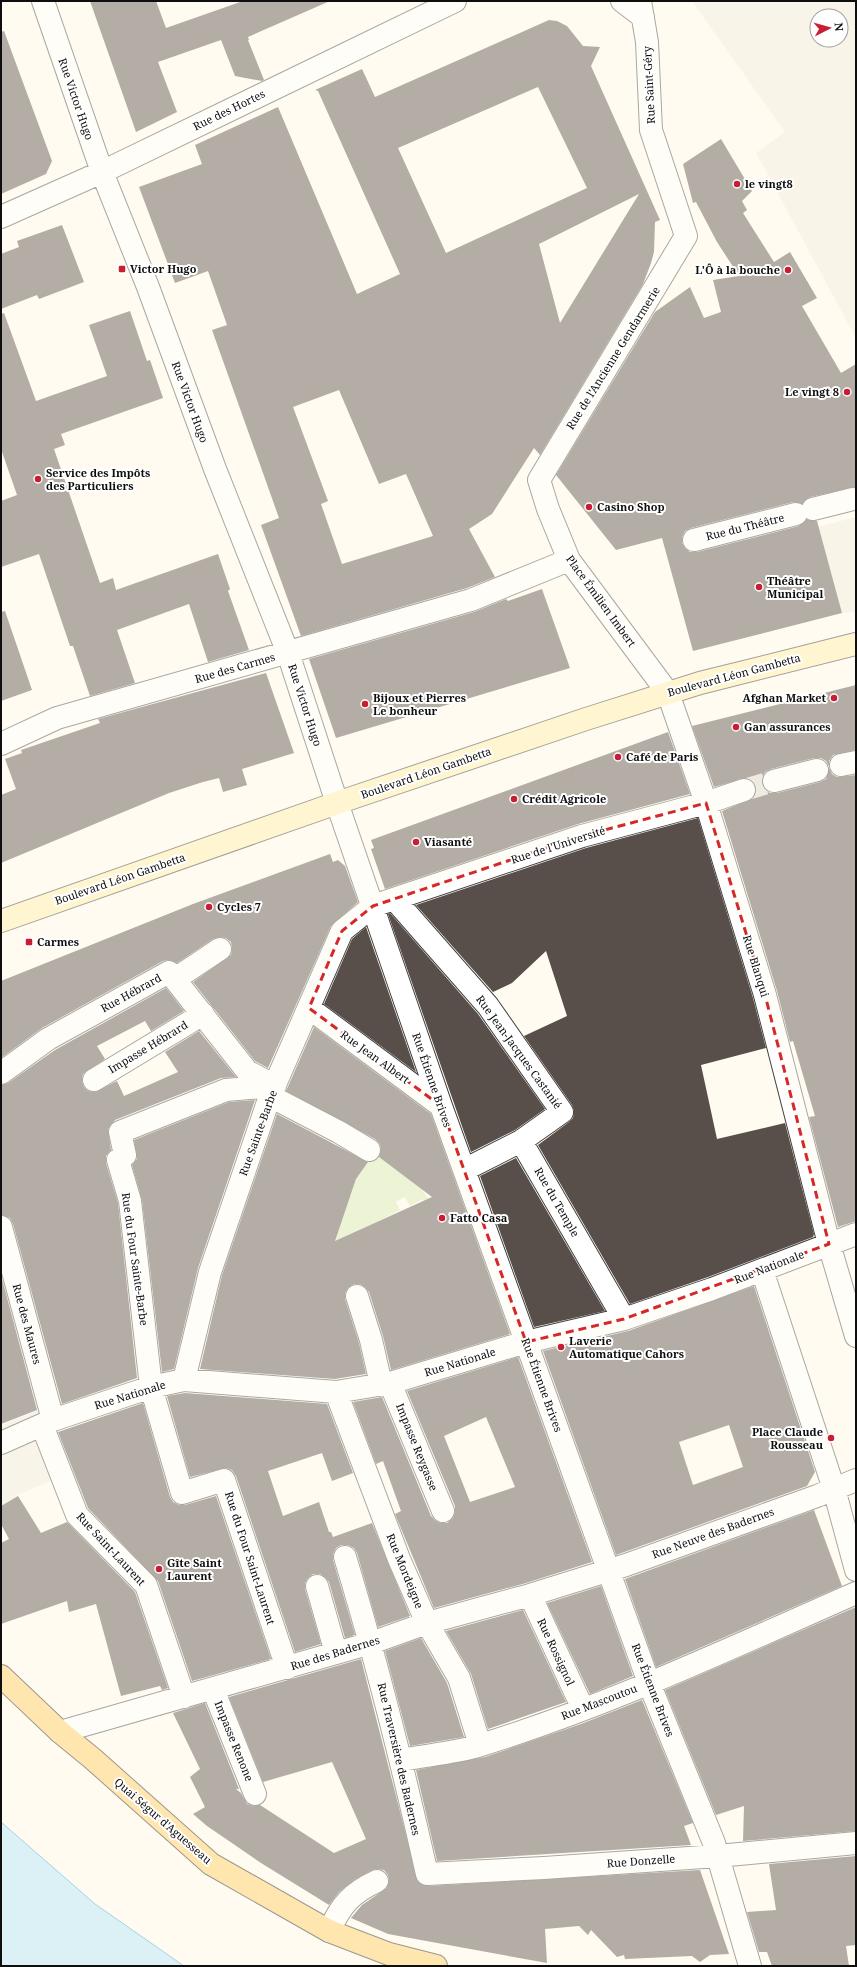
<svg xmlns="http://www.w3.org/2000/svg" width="857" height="1967" viewBox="0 0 857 1967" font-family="'Noto Serif',serif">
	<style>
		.green { fill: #d7ecb7 }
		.plaza { fill: #f0eade; fill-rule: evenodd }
		.water { fill: #b1e4fa; stroke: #33a2d6 }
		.building { fill: #584e4a; fill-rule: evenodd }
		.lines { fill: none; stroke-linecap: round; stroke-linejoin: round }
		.street-tunnel { stroke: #dbd7ce; stroke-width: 22; stroke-dasharray: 22 11; stroke-linecap: butt }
		.street-casing { stroke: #414141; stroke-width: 24 }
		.secondary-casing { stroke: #303030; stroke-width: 24 }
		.primary-casing { stroke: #1f1f1f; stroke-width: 24 }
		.street { stroke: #fff; stroke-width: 22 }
		.secondary { stroke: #ffefab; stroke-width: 22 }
		.primary { stroke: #ffcc60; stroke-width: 22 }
		.marked { fill: none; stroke: #d62828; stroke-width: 3; stroke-dasharray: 8 5; stroke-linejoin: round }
		.poi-dot { fill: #c81d33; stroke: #fff; stroke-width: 1.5 }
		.labels { text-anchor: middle; stroke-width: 4; stroke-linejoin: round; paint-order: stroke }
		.street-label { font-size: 11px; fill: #0e0e0e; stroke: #fff }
		.poi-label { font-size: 11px; font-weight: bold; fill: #0e0e0e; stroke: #fff; text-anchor: start }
	</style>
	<rect width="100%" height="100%" fill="#fffbf0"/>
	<!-- green -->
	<path class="green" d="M374,1153L420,1187L432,1203L427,1206L423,1199L410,1206L405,1197L396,1202L400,1210L371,1225L373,1231L339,1247L318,1232L343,1199L351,1195L356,1179Z"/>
	<!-- plaza -->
	<path class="plaza" d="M692,1H856V338L756,153L785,132ZM817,16H841V40H817Z
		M856,517V612L842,613L818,527Z
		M44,1408L53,1420L68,1473L18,1495L1,1505V1425Z"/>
	<!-- water -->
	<path class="water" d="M1,1822L95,1904L184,1966H1Z"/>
	<!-- building -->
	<path class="building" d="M90,1H156L166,28L243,1H330L248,37L249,40H248L264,80L262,81L235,76L221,40L158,62L177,112L136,132Z
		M549,20L557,21L567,26L583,46L600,47L591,66L660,220L655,222L654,252L651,263L643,284L540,455L534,448L492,514L469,529L495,577L467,588L301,636L261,525L279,518L212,330L227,325L208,271L175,283L139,187L202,164L195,145L278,107L357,294L400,274L318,91L315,90L362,69L375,97ZM538,87L587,188L446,253L398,148ZM639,194L560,323L539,244ZM339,390L379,484L406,474L433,536L342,564L321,504L328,501L293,407Z
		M4,31L52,161L46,174L1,194V32Z
		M721,139L752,191L742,201L747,210L743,213L774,262L790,252L817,298L802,306L841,373L856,364V487L810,497L802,504L793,502L691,528L685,531L682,537V543L685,548L690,552H697L799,526L807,519L817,521L842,613L693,651L662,538L616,550L556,475L655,312L690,287L704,318L721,312L713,280L739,276L717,242L696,202L693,203L683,164Z
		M62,225L84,282L39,299L37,295L1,309V254L19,247L17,241Z
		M130,311L147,361L150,360L163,398L61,434L65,445L54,449L100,583L113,578L116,590L218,554L230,589L228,591L249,650L208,662L189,604L117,630L135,683L90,696L73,646H70L39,554L1,567V501L17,495L1,449V314L4,313L36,401L107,376L89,325Z
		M542,589L570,668L336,738L309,659L474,612L506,599L508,601Z
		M5,611L32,690L1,701V612Z
		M266,673L294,753L242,769L247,785L223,792L219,778L203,782L169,793L1,863V795L16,789L5,759L22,753L21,750L100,723L98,719Z
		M856,685V750L833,755L829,761V766L826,761L821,758H814L771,769L765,772L762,778V784L765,790L770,793H777L820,782L826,779L829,768L832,774L837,777L856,775V1221L838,1227L809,1117L815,1116L793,1041L790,1042L777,991L722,811L753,798L756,793V786L752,781L746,778L714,787L692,726Z
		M668,732L690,794L578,824L385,889L371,849L374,848L371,840Z
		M698,818L753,998L766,1048L701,1065L717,1139L785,1123L814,1234L813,1237L708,1277L630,1304L538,1145L569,1122L573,1118L574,1111L572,1105L524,1036L567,1016L546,951L512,983L493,992L416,905L586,848Z
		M330,854L333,862L338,860L345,866L358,902L331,926L268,1068L255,1061L193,982L231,955L232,949L231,942L226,938L220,937L213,939L177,963L169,960L163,961L42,1028L1,1058V981L193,904Z
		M390,913L478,1014L545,1109L515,1130L471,1152L388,914Z
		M366,927L416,1072L324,1004L352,939Z
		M166,988L184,1011L151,1031L145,1021L97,1046L105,1059L83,1074L82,1081L84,1087L88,1091L95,1092L117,1081L124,1096L178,1072L165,1052L199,1031L236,1077L221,1078L115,1120L108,1129L111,1150L106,1156V1163L118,1203L137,1378L62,1404L13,1224L10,1218L1,1215V1085L8,1083L55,1050Z
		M314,1027L431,1114L510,1334L391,1370L383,1336L369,1292L365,1287L360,1284H354L348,1288L345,1293V1299L359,1343L366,1374L335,1379L200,1369L222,1275L277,1114L368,1162L356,1179L335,1241L432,1197L379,1157L381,1150L380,1144L375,1139L286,1091Z
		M255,1100L198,1268L174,1369L162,1372L142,1200L132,1165L137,1159L134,1140L229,1102Z
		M516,1158L605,1311L534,1327L480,1176Z
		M1,1275L37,1410L1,1424Z
		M754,1286L815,1472L807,1486L616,1555L543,1351L628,1331ZM729,1425L743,1467L693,1485L679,1442Z
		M518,1357L592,1562L526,1583L434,1608L395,1514L401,1511L383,1461L376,1464L353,1402L382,1397L431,1516L436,1521L441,1523H447L453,1518L455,1512V1506L407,1391ZM486,1417L515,1487L470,1502L444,1436Z
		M185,1393L327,1404L353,1473L332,1481L322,1453L268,1471L283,1516L319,1502L329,1532H331L333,1537L372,1523L410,1616L378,1627L357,1553L354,1548L348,1545H341L336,1548L333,1554V1560L355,1635L345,1638L329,1582L325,1577L320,1574H313L308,1578L305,1583V1589L321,1644L295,1652L236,1476L232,1470L226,1468L190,1477L167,1396Z
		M143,1403L170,1497L173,1502L179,1505H185L216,1496L271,1659L192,1681L158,1581L88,1508L58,1432Z
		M18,1496L41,1533L67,1522L135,1592L168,1688L162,1690L160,1686L121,1696L96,1604L69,1612L67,1601L1,1624V1543L9,1539L1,1524V1506Z
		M814,1510L842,1586L656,1667L625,1579Z
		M601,1586L633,1676L590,1694L547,1603Z
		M856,1607V1831L743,1841L744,1806L716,1815L665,1690Z
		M523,1610L566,1702L488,1729L471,1674L446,1631Z
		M421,1638L447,1683L464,1737L410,1746L385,1651Z
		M361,1659L418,1882L428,1886L700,1870L729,1954L710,1955L700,1962L692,1956L625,1959L624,1955L617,1957L591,1930L588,1935L579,1926L545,1929L547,1963L388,1934L351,1918L362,1905L387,1888L389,1881L388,1875L384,1870L377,1869L372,1870L354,1880L339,1892L329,1905L261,1863L207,1826L193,1814L205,1807L190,1777L200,1769L173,1713L205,1703L239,1789H236L241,1793L247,1804L254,1806L260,1805L334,1853L366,1839L332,1762L263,1782L229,1697Z
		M642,1700L693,1823L684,1826L691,1845L437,1861L416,1770L485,1757L581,1724Z
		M856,1856V1945L846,1946L849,1966H772L767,1952H759L747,1912L776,1910L769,1864Z"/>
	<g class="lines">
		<!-- street-tunnel -->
		<path class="street-tunnel" d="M744,790L774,781"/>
		<!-- street casing -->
		<g class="street-casing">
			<path id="street" d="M43,1L102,172L148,287L215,469L288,653L337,803L441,1106L649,1683L714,1843L750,1966
				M622,1L643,17
				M640,1L647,42L651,130L686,236L539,480L548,509L569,560L668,693L706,803L765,995L829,1244L856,1336
				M1,217L102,172L455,1
				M813,509L853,499
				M694,540L796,514
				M1,744L57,718L471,600L569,560
				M841,765L856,762
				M774,781L817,770
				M395,900L488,1006L562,1112L521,1141
				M175,979L220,949
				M309,1008L441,1106
				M1,1073L48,1039L169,972L247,1071L275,1086
				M94,1080L203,1014
				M275,1086L226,1090L120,1132L125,1155L118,1160L130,1201L151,1387L182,1493L224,1480L287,1668
				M270,1096L339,1132L369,1150
				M464,1170L521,1141L624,1319
				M1,1227L53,1420
				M762,1270L834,1489L856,1570
				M357,1296L371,1340L381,1384
				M184,1380L210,1272L270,1096L342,931L373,906L582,836L706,803L744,790
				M390,1383L443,1511
				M336,1392L399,1559L427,1623L459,1678L480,1745
				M42,1425L77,1515L146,1585L184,1697
				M1,1443L53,1420L151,1387L184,1380L336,1392L390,1383L526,1342L624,1319L712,1289L856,1234
				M345,1557C377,1662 403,1767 427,1874L544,1868L718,1856L856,1843
				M317,1586L336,1653
				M530,1595L583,1709
				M213,1689L255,1794
				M60,1732L371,1643L427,1623L530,1595L626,1565L817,1496L856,1480
				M401,1760C427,1755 456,1753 481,1745C610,1705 733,1647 856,1593
				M329,1931C341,1905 351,1893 377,1881"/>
		</g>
		<!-- secondary casing -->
		<g class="secondary-casing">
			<path id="secondary" d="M1,921L337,803L586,719L700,683L856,644"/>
		</g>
		<!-- primary casing -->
		<g class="primary-casing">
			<path id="primary" d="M1,1676L60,1732L93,1759L211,1864L329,1931L389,1954L436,1966"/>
		</g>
		<!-- street -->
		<use href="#street" class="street"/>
		<!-- secondary -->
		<use href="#secondary" class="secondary"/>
		<!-- primary -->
		<use href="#primary" class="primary"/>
	</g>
	<!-- marked area -->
	<path d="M0 0H857V1967H0ZM706,803L765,995L829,1244L624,1319L526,1342L441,1106L309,1008L342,931L373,906L582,836Z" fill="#fffbf0" fill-opacity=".55" fill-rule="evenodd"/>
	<path class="marked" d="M706,803L765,995L829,1244L624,1319L526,1342L441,1106L309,1008L342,931L373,906L582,836Z"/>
	<!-- markers -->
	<g class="poi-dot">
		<circle cx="737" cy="184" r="4"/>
		<rect x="118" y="265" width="8" height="8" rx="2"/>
		<circle cx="788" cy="270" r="4"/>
		<circle cx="847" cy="392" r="4"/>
		<circle cx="38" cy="479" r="4"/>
		<circle cx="589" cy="507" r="4"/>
		<circle cx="759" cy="587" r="4"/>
		<circle cx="834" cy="698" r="4"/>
		<circle cx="365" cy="704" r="4"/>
		<circle cx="736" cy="727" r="4"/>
		<circle cx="618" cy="757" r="4"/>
		<circle cx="514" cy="799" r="4"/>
		<circle cx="416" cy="842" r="4"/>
		<circle cx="209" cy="907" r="4"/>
		<rect x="25" y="938" width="8" height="8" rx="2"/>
		<circle cx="442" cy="1218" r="4"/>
		<circle cx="561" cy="1347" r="4"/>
		<circle cx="831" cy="1438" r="4"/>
		<circle cx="159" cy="1569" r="4"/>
	</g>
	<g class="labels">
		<!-- street labels -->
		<g class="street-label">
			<text transform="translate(649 85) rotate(-93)" y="4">Rue Saint-Géry</text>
			<text transform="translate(76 99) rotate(71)" y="4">Rue Victor Hugo</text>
			<text transform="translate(229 110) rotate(-26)" y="4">Rue des Hortes</text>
			<text transform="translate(613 358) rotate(-58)" y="4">Rue de l'Ancienne Gendarmerie</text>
			<text transform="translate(190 402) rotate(70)" y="4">Rue Victor Hugo</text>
			<text transform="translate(745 527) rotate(-14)" y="4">Rue du Théâtre</text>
			<text transform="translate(601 601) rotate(54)" y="4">Place Émilien Imbert</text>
			<text transform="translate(235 668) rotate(-16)" y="4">Rue des Carmes</text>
			<text transform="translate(734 675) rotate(-15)" y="4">Boulevard Léon Gambetta</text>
			<text transform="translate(305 705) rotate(72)" y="4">Rue Victor Hugo</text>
			<text transform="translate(426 773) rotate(-19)" y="4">Boulevard Léon Gambetta</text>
			<text transform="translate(558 845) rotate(-18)" y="4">Rue de l'Université</text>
			<text transform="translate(120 879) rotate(-19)" y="4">Boulevard Léon Gambetta</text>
			<text transform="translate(756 966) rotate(73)" y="4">Rue Blanqui</text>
			<text transform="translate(131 993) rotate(-29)" y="4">Rue Hébrard</text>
			<text transform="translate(148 1047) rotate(-31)" y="4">Impasse Hébrard</text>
			<text transform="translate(519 1052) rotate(54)" y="4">Rue Jean-Jacques Castanié</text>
			<text transform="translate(375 1057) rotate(36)" y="4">Rue Jean Albert</text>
			<text transform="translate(432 1080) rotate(71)" y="4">Rue Étienne Brives</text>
			<text transform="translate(258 1133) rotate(-70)" y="4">Rue Sainte-Barbe</text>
			<text transform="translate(557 1202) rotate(60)" y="4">Rue du Temple</text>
			<text transform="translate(135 1259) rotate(82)" y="4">Rue du Four Sainte-Barbe</text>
			<text transform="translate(769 1267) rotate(-21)" y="4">Rue Nationale</text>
			<text transform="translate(27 1324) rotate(75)" y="4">Rue des Maures</text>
			<text transform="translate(460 1362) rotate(-17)" y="4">Rue Nationale</text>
			<text transform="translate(542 1385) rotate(70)" y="4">Rue Étienne Brives</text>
			<text transform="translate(130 1395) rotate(-17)" y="4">Rue Nationale</text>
			<text transform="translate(417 1447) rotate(68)" y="4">Impasse Reygasse</text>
			<text transform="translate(713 1533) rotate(-20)" y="4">Rue Neuve des Badernes</text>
			<text transform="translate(111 1549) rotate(47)" y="4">Rue Saint-Laurent</text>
			<text transform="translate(250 1558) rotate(72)" y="4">Rue du Four Saint-Laurent</text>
			<text transform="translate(405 1571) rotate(68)" y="4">Rue Mordeigne</text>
			<text transform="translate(556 1652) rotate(65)" y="4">Rue Rossignol</text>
			<text transform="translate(335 1653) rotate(-17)" y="4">Rue des Badernes</text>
			<text transform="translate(653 1690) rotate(69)" y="4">Rue Étienne Brives</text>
			<text transform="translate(599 1702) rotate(-21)" y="4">Rue Mascoutou</text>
			<text transform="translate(234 1741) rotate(68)" y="4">Impasse Renone</text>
			<text transform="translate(399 1759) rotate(77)" y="4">Rue Traversière des Badernes</text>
			<text transform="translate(163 1821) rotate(41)" y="4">Quai Ségur d'Aguesseau</text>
			<text transform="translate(641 1861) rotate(-4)" y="4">Rue Donzelle</text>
		</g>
		<!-- poi labels -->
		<g class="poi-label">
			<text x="745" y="188">le vingt8</text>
			<text x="130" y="273">Victor Hugo</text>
			<text x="780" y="274" text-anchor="end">L'Ô à la bouche</text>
			<text x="839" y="396" text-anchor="end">Le vingt 8</text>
			<text x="46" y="477">Service des Impôts<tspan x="46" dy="13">des Particuliers</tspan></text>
			<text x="597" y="511">Casino Shop</text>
			<text x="767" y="585">Théâtre<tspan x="767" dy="13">Municipal</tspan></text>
			<text x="373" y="702">Bijoux et Pierres<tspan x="373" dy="13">Le bonheur</tspan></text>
			<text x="826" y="702" text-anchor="end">Afghan Market</text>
			<text x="744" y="731">Gan assurances</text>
			<text x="626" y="761">Café de Paris</text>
			<text x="522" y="803">Crédit Agricole</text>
			<text x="424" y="846">Viasanté</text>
			<text x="217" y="911">Cycles 7</text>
			<text x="37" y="946">Carmes</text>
			<text x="450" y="1222">Fatto Casa</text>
			<text x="569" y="1345">Laverie<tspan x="569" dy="13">Automatique Cahors</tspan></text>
			<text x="823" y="1436" text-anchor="end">Place Claude<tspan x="823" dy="13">Rousseau</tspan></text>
			<text x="167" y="1567">Gîte Saint<tspan x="167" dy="13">Laurent</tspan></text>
		</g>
	</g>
	<!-- border -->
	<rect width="857" height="1967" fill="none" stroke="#0e0e0e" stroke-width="4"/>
	<!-- north arrow -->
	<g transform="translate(829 28) rotate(84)"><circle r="19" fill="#ffffff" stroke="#9f9f9f"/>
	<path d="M0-3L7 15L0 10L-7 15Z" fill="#c81d33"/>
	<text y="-6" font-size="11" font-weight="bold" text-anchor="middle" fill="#0e0e0e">N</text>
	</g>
</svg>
